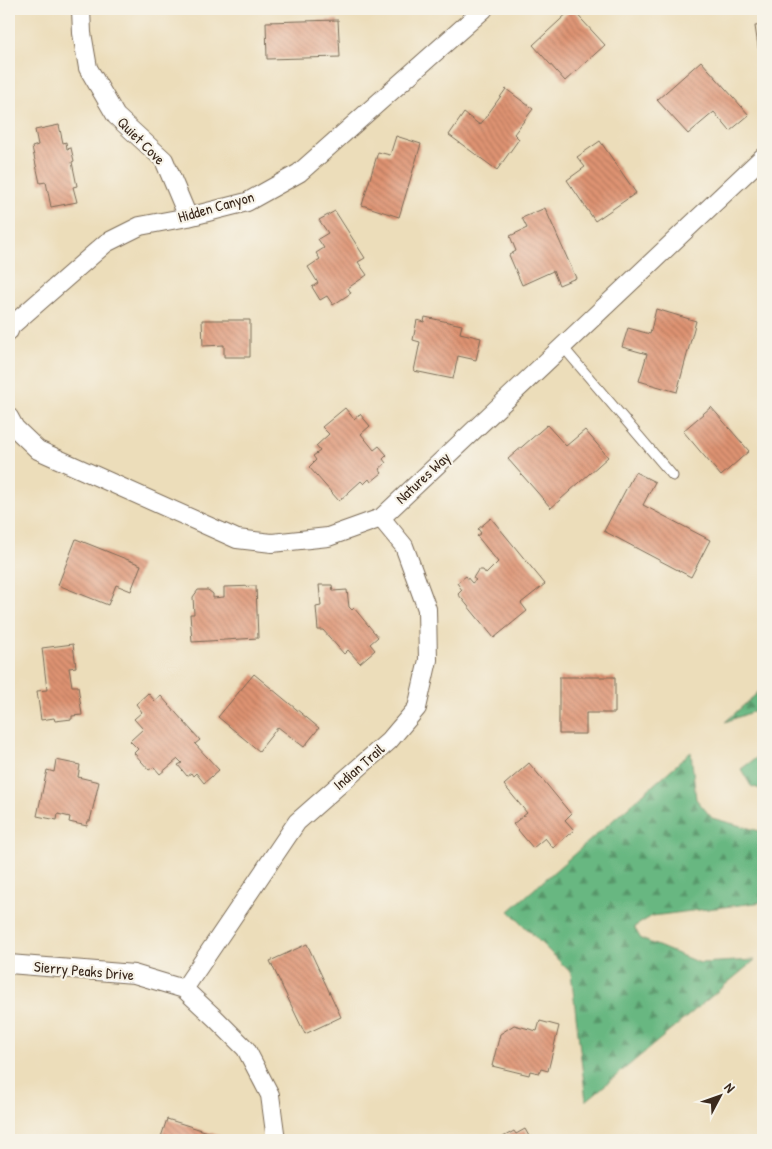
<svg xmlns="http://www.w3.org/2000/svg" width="772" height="1149" viewBox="0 0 772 1149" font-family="'Patrick Hand',sans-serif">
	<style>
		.forest { fill: url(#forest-firs); stroke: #527050 }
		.building { fill: url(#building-back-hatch) }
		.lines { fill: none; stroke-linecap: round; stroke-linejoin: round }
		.service-casing { stroke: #796955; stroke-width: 11 }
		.minor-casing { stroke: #796955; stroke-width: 20 }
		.service { stroke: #fff; stroke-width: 9 }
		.minor { stroke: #fff; stroke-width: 18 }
		.labels { text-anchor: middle; stroke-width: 4.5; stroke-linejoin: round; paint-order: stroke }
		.street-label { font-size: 15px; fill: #3b2a1e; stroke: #f7f3e8 }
	</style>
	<defs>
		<pattern id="forest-firs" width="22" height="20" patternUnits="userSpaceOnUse" patternTransform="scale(1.25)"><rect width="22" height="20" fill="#68b781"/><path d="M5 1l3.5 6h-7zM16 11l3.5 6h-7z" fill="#579569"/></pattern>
		<pattern id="building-back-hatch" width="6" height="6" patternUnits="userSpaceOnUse" patternTransform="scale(1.25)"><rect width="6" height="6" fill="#de9372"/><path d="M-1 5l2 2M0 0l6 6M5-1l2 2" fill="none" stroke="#b5785d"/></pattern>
	</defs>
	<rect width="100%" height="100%" fill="#f7f3e8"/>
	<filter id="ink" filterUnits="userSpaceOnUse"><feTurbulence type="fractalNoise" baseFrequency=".02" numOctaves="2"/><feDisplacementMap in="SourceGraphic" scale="10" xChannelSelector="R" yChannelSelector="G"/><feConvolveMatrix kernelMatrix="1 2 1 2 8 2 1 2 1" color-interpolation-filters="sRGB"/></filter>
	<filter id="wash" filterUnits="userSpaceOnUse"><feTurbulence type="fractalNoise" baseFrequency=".0096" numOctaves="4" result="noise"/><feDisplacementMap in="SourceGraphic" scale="20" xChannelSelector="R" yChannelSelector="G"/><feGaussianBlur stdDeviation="1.12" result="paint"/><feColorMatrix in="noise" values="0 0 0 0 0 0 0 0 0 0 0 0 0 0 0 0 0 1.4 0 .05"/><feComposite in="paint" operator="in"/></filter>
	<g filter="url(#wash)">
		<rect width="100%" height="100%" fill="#ecddba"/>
		<!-- forest -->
		<path class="forest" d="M763,688V708L725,722Z
			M691,752L696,799L712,818L763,832V902L652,916L634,927L641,939L700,963L755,960L586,1101L571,973L509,911Z
			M763,757V790L751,786L741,769L756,758Z"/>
		<g id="blocks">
			<!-- building -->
			<path class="building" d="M572,9L605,45L565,81L533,45Z
				M338,20L340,57L267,59L266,22Z
				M763,25V53H759L755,26Z
				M701,61L749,115L730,131L714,112L688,134L657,100Z
				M506,89L533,109L514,134L519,139L497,170L449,135L464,113L480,125Z
				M59,125L63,143L66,142L67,149L71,148L74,161L72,162L77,186L73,187L77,202L51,207L46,182L40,183L32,147L38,145L35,130Z
				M396,136L421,144L399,217L362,205L378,152L390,155Z
				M600,141L636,193L595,221L567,180L585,167L577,157Z
				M545,208L576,278L559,285L553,271L522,285L509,255L516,251L510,236L527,228L522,218Z
				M335,211L365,258L358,262L367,275L348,288L351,293L333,305L327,296L320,300L312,287L318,283L308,267L320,259L316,253L324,248L318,239L328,233L319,220Z
				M656,309L696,321L677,392L639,381L647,354L622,347L628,328L650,334Z
				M425,317L462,325L460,333L481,338L476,360L458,356L453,379L414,371L420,342L413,340L417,320L424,322Z
				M202,320H250V357H224V345L203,346Z
				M711,407L749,451L721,476L683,431Z
				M345,408L354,419L360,414L370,426L361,434L374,450L379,446L387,455L383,459L386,463L379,469L382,473L371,482L369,479L364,484L361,481L339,501L309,467L316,460L313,456L320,451L316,446L329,434L322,427Z
				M547,425L566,446L585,430L608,457L551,508L508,459Z
				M635,472L655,482L643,505L710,540L691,577L604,531Z
				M491,518L545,584L521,603L527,611L494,638L458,594L462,590L457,583L466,576L472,583L476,580L473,578L478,570H483L486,574L498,562L477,536L481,533L478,529Z
				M76,539L141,565L131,591L116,585L108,605L58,585Z
				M319,585H332L333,591L347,590L349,607L352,610L354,608L378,637L370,644L375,650L360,663L348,650L344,654L323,630H318L316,607L321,606Z
				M256,586L258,638L192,642L190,614H194L193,597L198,590H208L213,594V598L224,597V587Z
				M73,644L76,667L69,668L72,686H78L82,715L72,716V719L55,721L54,718L41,720L37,691L47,690L42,648Z
				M254,674L319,728L304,747L278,727L259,751L218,717Z
				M559,677H615V713H586V734H559Z
				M148,693L155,701L161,696L200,740L195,744L219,770L204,783L196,773L193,776L191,773L187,776L178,765L182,763L178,759L160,774L154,767L149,770L134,753L138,749L130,741L143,729L134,719L142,712L136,704Z
				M56,760L80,765L78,777L99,782L90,821H88L87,826L69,822L70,817L58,814L57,820L37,816L47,770L54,772Z
				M529,763L571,814L565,820L574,830L553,848L545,838L533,848L513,824L527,813L504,785Z
				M307,944L341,1017L305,1034L270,961Z
				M540,1021L559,1026L548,1071L541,1069L539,1073L530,1071L529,1075L492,1066L500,1034L514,1025L537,1031Z
				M167,1119L227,1138L226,1140H160Z
				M525,1129L530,1138L533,1136L536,1140H505L503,1137L514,1131L516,1134Z"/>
		</g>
	</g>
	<g filter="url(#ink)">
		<use href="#blocks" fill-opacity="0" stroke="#796955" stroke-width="1"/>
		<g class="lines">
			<!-- service casing -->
			<g class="service-casing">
				<path id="service" d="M563,347L673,476"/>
			</g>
			<!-- minor casing -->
			<g class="minor-casing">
				<path id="minor" d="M81,9L82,33L88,68L116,116L164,160L188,217
					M9,331L10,327L106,243L140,226L188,217L247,202L299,173L484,9
					M9,417L15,428L38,450L237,539L272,543L328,537L381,518L763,157
					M9,964L134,974L184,989L215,1018L246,1049L270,1095L276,1140
					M184,989L297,822L389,741L417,708L428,660L427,609L404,546L381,518"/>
			</g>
			<!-- service -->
			<use href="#service" class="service"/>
			<!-- minor -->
			<use href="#minor" class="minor"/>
		</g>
	</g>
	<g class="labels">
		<!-- street labels -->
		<g class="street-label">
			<text transform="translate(141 141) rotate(45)" y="5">Quiet Cove</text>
			<text transform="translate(216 207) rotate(-16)" y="5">Hidden Canyon</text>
			<text transform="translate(423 478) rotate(-43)" y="5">Natures Way</text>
			<text transform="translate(359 767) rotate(-41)" y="5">Indian Trail</text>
			<text transform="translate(84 971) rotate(5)" y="5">Sierry Peaks Drive</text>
		</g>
	</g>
	<!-- margin -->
	<rect width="772" height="1149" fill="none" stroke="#f7f3e8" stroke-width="30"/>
	<!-- north arrow -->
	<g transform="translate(720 1096) rotate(49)" stroke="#f7f3e8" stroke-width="4" paint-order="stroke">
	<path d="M0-4L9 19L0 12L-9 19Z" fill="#3b2a1e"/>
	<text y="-8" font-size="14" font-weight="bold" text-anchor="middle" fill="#3b2a1e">N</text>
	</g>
</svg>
